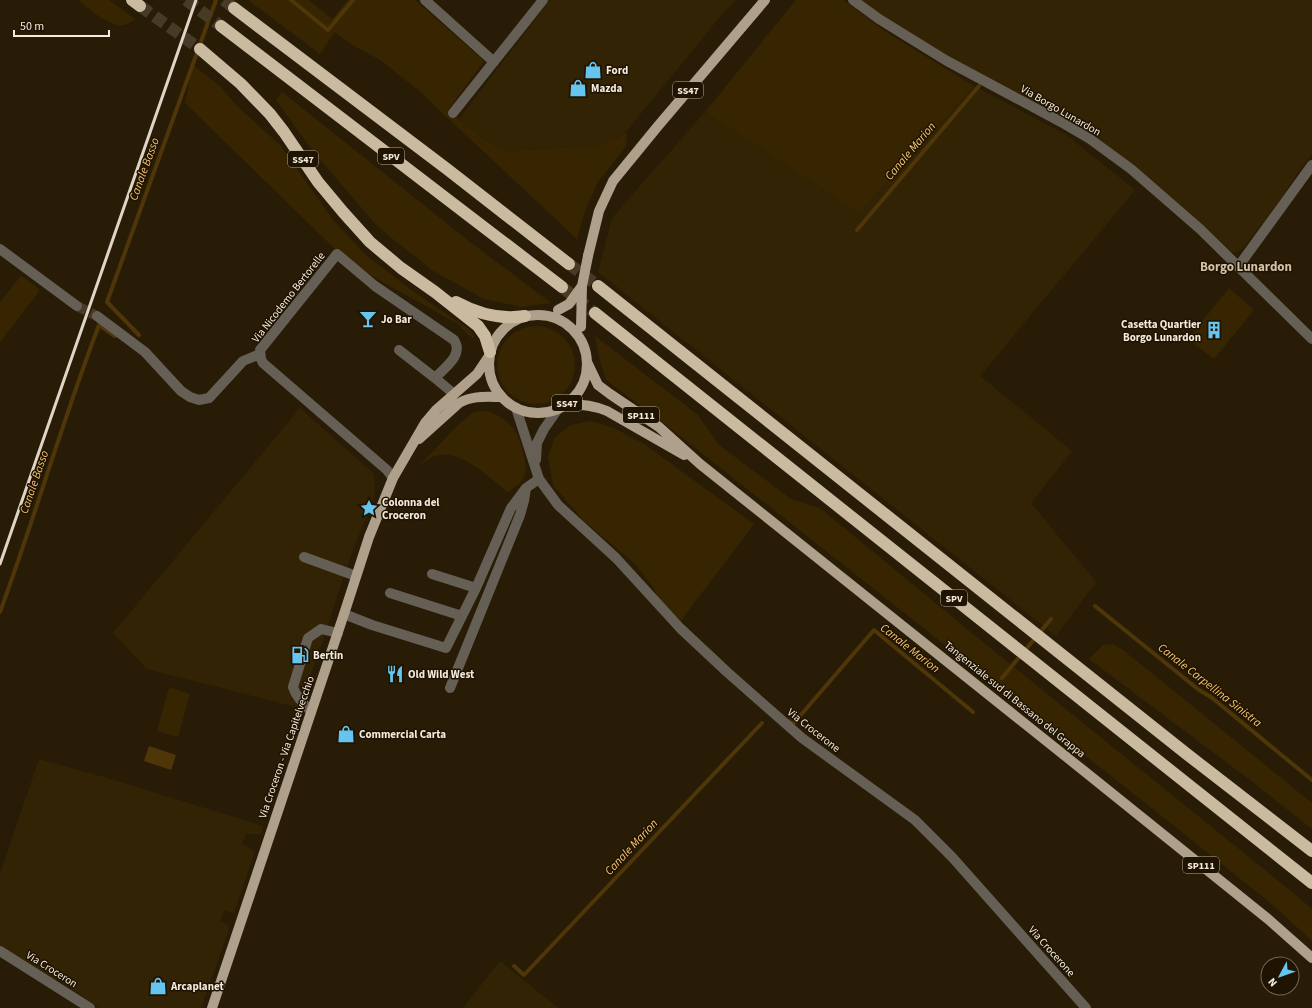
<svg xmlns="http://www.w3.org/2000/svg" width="1312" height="1008" viewBox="0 0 1312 1008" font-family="'Source Sans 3',sans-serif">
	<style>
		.built { fill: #332305 }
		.green { fill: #372502 }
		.water { fill: #4e3608 }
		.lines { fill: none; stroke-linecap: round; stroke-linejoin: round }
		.stream { stroke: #4e3608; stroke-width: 4 }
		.minor-tunnel { stroke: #473b27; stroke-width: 10; stroke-dasharray: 10 5; stroke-linecap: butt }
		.highway-tunnel { stroke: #473b27; stroke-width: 12; stroke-dasharray: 12 6; stroke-linecap: butt }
		.minor { stroke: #665f55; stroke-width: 10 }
		.major { stroke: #aea08b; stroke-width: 10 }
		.highway { stroke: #cabaa0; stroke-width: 12 }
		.rail { stroke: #dfd5c7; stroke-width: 3 }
		.major-bridge { stroke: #aea08b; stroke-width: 10 }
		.labels { text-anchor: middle; stroke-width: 3; stroke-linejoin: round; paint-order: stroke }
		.shield { fill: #1f1301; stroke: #b4aa9c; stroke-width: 1 }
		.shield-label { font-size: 10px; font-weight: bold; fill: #f4ebde }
		.poi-label { font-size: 11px; font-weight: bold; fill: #f4ebde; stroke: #1f1301; text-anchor: start }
		.street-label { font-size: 11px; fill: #f4ebde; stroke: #1f1301 }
		.water-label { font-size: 12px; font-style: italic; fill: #f5c472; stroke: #1f1301 }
		.quarter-label { font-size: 13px; font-weight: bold; fill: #d2c1a7; stroke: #1f1301 }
	</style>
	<rect width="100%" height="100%" fill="#291c07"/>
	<!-- built -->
	<path class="built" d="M550,0H736L720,17L624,134L607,143L597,146L503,151L478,135L459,119Z
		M861,0H1312V154L1292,181L1282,198L1244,247L1239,251L1231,253L1095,146L892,22Z
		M974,86L1065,134L1135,190L980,376L1072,451L1031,503L1096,582L1056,636L598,272L612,218L705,112L859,213Z
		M300,408L373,473L374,477L375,492L372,504L355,544L300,708L147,669L113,633Z
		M39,759L104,777L263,826L261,834H246L242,844L255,851L234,913L224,910L220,922L227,924L229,930L201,1008H99L57,979L56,981L0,952V874Z
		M500,961L558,1008H463Z"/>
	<!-- green -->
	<path class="green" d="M78,0H109L135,19C133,20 130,23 127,24C113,31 89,8 78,0Z
		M248,0H309L332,19L348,0H415L484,61L448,110L478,135L503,151L597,146L617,138L627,132L626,146L598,182L585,211L577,239L436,107L422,93L380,60L351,44L335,32L320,54Z
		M796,0H843L886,32L974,86L859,213L705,112Z
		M193,65L220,86L238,107L280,145L333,220L367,256L410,289L464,326L469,329L475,337L472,338L458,324L379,280L346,259L335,249L185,103Z
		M282,92L470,242L551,303L522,307L484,299L432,270L379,228L315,154L276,100Z
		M21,276L29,281L40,290L0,342V302Z
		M1229,288L1254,310L1214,359L1188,339Z
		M497 365a39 39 0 1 1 78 0a39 39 0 1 1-78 0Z
		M595,336L698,415L719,445L791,499L820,508L984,643L1297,896L1312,909V941L1273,905L1158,813L670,428L606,380L599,357Z
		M488,411C511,420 519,432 524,456C525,462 527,470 525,475C522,483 515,487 508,492C491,479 462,450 439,455C431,456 424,462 418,467L458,425L474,412Z
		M591,421L614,428L644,444L754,524L679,623L661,604L653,587L635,564L583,520L553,485L548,456L555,437L571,425Z
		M1112,644L1123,650L1169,687L1312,803V829L1254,783L1089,659L1103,645Z
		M169,687L190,694L178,737L157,731Z"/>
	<!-- water -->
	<path class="water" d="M149,746L176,755L171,770L144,761Z"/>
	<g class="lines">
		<!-- stream -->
		<path class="stream" d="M291,0L328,30L353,0
			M857,230L979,86
			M139,335L107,302L216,0
			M1095,606L1199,690L1211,697L1312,780
			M0,612C35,517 63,419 99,325L115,336
			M1002,678L1051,619
			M789,721L793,724L874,630L973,712
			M514,966L524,975L762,723"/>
		<!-- minor-tunnel -->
		<path class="minor-tunnel" d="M77,306L97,316"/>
		<!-- highway-tunnel -->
		<path class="highway-tunnel" d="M186,0L221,26
			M224,0L234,8
			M140,6L200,49
			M569,264L598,286
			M562,287L595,313"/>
		<!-- minor -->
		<path class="minor" d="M425,0L494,62
			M853,0L879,19L947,61L1061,122L1090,139L1131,169L1200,229L1312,339
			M453,113L543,0
			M0,249L77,306
			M1238,267L1312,165
			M97,316L145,352L181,391L190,397L199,400L209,398L243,361L260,354
			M399,350L435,378L454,394
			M516,408L539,479L558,505L616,558L680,628L727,672L802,738L915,820L952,857L1086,1008
			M536,460L537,443L544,429L558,409
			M393,478L387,470L263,363L261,359L260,350L337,254L375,286L454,340C464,355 445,367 435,378
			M304,557L356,576
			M476,588L511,508L526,488L539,479
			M390,593L462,616
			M344,614L372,625L446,648L476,588L432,574
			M450,688L520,515L524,501L526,488
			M311,711C303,703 296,697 293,687L308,638L321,629L338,633
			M0,951L90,1008"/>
		<!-- major -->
		<path class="major" d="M588,256L599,211L613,181L658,126L765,0
			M489 364a49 49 0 1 1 98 0a49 49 0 1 1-98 0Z
			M587,362L598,385L610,394L659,427L700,464L1089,775L1268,919L1312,958
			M566,404C581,404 593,405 607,411L684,455
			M419,439L459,403C473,395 487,397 502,397
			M212,1008L344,614L369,537L393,478L425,423L436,410L477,374L489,356"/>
		<!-- highway -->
		<path class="highway" d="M132,0L140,6
			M234,8L447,169L569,264
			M221,26L562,287
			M200,49L241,84L270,114L284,132L318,182L343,212L370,242L401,268L435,292L478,326L485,336L490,352
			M598,286L1188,755L1312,851
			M456,302C478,314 500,320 525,316
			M595,313L1312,883"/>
		<!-- rail -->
		<path class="rail" d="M0,564L196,0"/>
		<!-- major-bridge -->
		<path class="major-bridge" d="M558,310L569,304L582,286
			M581,327L582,286L588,256"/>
	</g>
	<!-- icons -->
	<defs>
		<g id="shop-bare" transform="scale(1.38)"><path d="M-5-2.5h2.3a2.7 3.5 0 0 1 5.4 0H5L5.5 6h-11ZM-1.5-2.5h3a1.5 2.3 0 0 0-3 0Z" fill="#65c5ee" stroke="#1f1301" stroke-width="2.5" paint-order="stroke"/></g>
		<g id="bar-bare" transform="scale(1.38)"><path d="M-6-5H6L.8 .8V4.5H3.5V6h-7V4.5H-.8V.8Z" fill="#65c5ee" stroke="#1f1301" stroke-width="2.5" paint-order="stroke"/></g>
		<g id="building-bare" transform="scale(1.38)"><path d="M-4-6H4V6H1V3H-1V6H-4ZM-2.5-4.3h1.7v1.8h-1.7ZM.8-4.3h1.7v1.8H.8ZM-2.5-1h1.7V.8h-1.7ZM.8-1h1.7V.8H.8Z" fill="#65c5ee" stroke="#1f1301" stroke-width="2.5" paint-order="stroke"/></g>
		<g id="sight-bare" transform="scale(1.38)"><path d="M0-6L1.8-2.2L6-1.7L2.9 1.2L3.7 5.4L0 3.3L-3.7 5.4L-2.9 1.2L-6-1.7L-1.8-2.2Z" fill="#65c5ee" stroke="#1f1301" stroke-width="2.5" paint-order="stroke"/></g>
		<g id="fuel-bare" transform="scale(1.38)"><path d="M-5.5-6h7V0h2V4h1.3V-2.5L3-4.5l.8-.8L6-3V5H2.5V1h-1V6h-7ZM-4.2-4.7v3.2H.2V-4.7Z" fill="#65c5ee" stroke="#1f1301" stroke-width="2.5" paint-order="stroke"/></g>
		<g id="restaurant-bare" transform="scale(1.38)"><path d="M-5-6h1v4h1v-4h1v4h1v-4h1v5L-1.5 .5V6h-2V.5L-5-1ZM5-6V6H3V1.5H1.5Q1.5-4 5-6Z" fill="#65c5ee" stroke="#1f1301" stroke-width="2.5" paint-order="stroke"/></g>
	</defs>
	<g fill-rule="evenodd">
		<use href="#shop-bare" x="593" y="70"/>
		<use href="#shop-bare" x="578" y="88"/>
		<use href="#bar-bare" x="368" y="319"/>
		<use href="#building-bare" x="1214" y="330"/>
		<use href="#sight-bare" x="369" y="508"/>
		<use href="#fuel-bare" x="300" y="655"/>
		<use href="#restaurant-bare" x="395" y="674"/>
		<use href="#shop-bare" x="346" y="734"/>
		<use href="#shop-bare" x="158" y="986"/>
	</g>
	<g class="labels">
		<!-- shield labels -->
		<g class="shield">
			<rect x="673" y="82" width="30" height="16" rx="3"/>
			<rect x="378" y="148" width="26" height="16" rx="3"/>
			<rect x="288" y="151" width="30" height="16" rx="3"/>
			<rect x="552" y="395" width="30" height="16" rx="3"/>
			<rect x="623" y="407" width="36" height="16" rx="3"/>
			<rect x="941" y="590" width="26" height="16" rx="3"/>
			<rect x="1183" y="857" width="36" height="16" rx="3"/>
		</g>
		<g class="shield-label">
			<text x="688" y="94">SS47</text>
			<text x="391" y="160">SPV</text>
			<text x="303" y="163">SS47</text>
			<text x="567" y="407">SS47</text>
			<text x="641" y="419">SP111</text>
			<text x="954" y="602">SPV</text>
			<text x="1201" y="869">SP111</text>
		</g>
		<!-- poi labels -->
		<g class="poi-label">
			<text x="606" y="74">Ford</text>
			<text x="591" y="92">Mazda</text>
			<text x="381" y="323">Jo Bar</text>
			<text x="1201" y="328" text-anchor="end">Casetta Quartier<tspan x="1201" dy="13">Borgo Lunardon</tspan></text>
			<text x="382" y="506">Colonna del<tspan x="382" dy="13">Croceron</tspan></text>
			<text x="313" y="659">Bertin</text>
			<text x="408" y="678">Old Wild West</text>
			<text x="359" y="738">Commercial Carta</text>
			<text x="171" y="990">Arcaplanet</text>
		</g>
		<!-- street labels -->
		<g class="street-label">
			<text transform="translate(1061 110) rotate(30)" y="4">Via Borgo Lunardon</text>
			<text transform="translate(288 297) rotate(-52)" y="4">Via Nicodemo Bertorelle</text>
			<text transform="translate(1015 699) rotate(39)" y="4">Tangenziale sud di Bassano del Grappa</text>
			<text transform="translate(814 730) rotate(38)" y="4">Via Crocerone</text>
			<text transform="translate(286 747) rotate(-71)" y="4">Via Croceron - Via Capitelvecchio</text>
			<text transform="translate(1052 951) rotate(48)" y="4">Via Crocerone</text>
			<text transform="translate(52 969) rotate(32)" y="4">Via Croceron</text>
		</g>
		<!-- water labels -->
		<g class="water-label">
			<text transform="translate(910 151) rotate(-50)" y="4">Canale Marion</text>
			<text transform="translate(144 169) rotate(-70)" y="4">Canale Basso</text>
			<text transform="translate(34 482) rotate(-71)" y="4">Canale Basso</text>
			<text transform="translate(910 648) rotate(38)" y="4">Canale Marion</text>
			<text transform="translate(1210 685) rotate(38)" y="4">Canale Carpellina Sinistra</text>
			<text transform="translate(631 847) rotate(-47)" y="4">Canale Marion</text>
		</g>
		<!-- quarter labels -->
		<g class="quarter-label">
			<text x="1246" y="271">Borgo Lunardon</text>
		</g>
	</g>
	<!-- north arrow -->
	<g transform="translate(1280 976) rotate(229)"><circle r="19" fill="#1f1301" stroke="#746959"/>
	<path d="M0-3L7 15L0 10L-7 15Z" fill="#65c5ee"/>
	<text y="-6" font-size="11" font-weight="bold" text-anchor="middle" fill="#f4ebde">N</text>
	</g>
	<!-- scale -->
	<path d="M14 30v6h95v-6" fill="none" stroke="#f4ebde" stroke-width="2"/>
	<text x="20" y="30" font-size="12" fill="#f4ebde" stroke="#1f1301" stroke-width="3" paint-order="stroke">50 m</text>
</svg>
